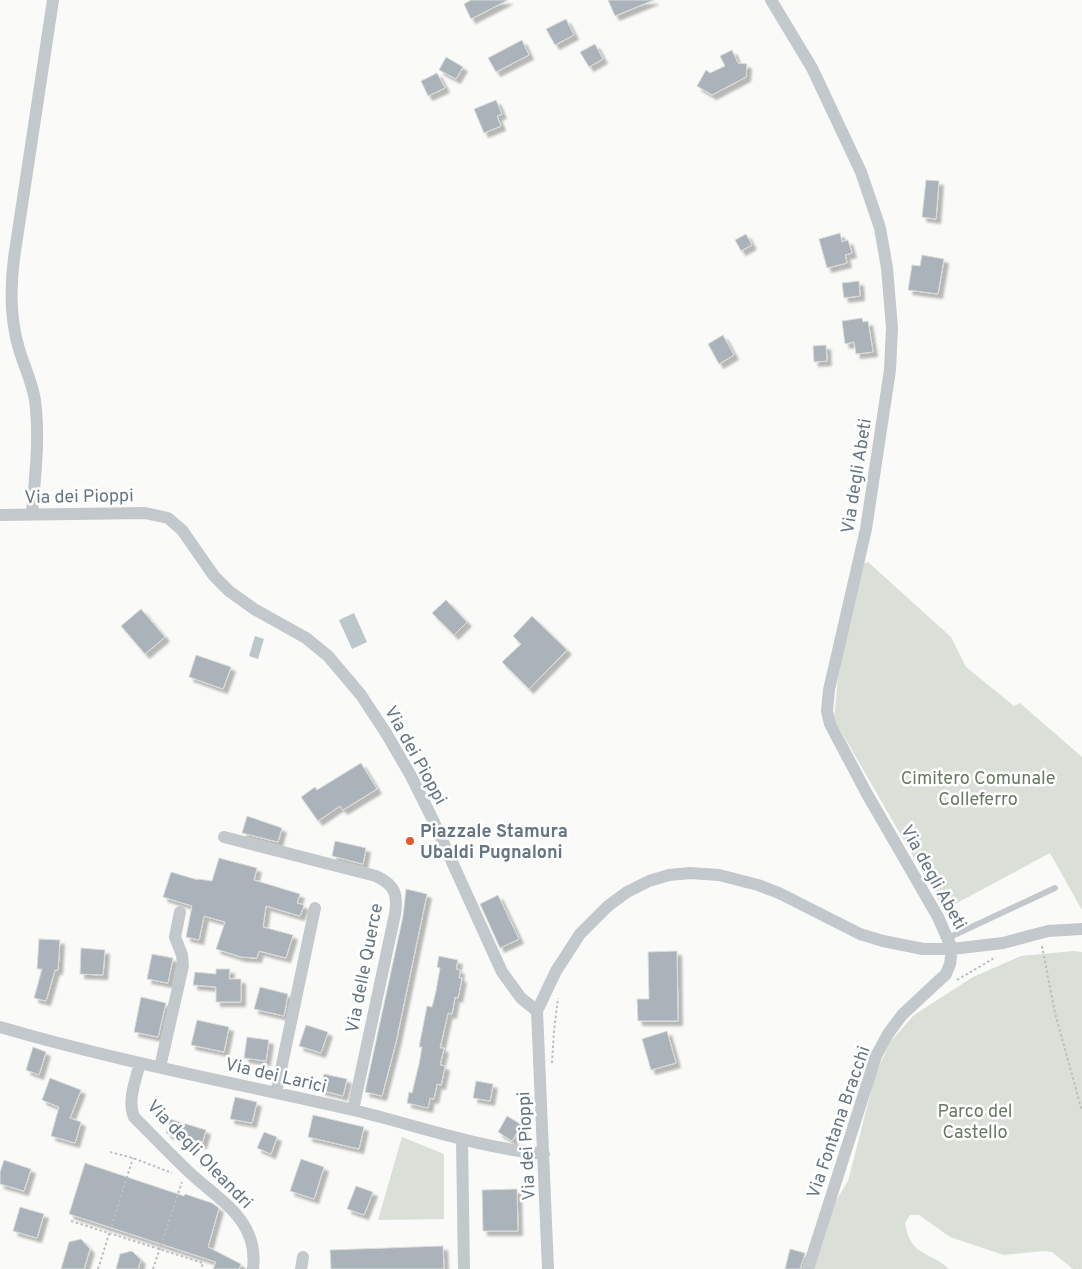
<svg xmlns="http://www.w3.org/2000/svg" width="1082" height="1269" viewBox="0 0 1082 1269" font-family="Overpass,sans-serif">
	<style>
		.green { fill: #dadfd7 }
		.water { fill: #bbc7cb }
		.building { fill: #aab3b9; stroke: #dcdcda; filter: url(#shadow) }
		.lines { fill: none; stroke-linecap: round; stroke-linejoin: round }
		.path { stroke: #bbbfc2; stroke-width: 2; stroke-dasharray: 2.5 2.5; stroke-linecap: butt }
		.service { stroke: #c3c8cc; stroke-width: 6 }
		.minor { stroke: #c3c8cc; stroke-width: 12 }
		.poi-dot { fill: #e4572e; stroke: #fff; stroke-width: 2 }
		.labels { text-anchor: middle; stroke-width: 5; stroke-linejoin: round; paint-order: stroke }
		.street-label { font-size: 18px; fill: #657683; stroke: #fff }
		.park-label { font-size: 18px; fill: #687a64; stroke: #fff }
		.poi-label { font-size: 18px; font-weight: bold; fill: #657683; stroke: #fff; text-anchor: start }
	</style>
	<defs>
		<filter id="shadow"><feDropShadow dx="4.5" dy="4.5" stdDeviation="1" flood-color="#0004"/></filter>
	</defs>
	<rect width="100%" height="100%" fill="#fafaf8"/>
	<!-- green -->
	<path class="green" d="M868,562L951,637L966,667L1014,706L1020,703L1082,757V910L1050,853L944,910L834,719L838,678L862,564Z
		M1074,951L1082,952V1269H1073L1052,1252L1043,1251L1004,1255L950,1237L919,1215H910L905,1223C911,1258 929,1250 949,1269H814L832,1207L848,1181L876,1072L891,1041L914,1015L973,977L1021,956Z
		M402,1137L444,1154V1219L378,1220Z"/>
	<!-- water -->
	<path class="water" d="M354,613L367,642L352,649L339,620Z
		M255,636L264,639L258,659L249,656Z"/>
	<!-- building -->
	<path class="building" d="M471,0H508L471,19L464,4Z
		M608,0H654L615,16Z
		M566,19L574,35L555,45L546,29Z
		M522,40L529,55L496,72L488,58Z
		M595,44L603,59L589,67L580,52Z
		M732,50L738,63L747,64L746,77L712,95L697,86L706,70L710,73L725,66L720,56Z
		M446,57L463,67L456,79L439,70Z
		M437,73L445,88L428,96L421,81Z
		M496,100L502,114L497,116L501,126L484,133L474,109Z
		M926,180L939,181L936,219L922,217Z
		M840,233L842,242L848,240L852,253L845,255L847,263L827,268L819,239Z
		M746,234L752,245L741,251L735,240Z
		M922,255L944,259L938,294L908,290L912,265L920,266Z
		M859,281L860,296L844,298L842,283Z
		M862,318L863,322L868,321L873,352L856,354L854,342L845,344L842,321Z
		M723,335L734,355L719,364L708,344Z
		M826,345L827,361L814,362L813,346Z
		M446,600L467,622L454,635L432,613Z
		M141,609L165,637L145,654L121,626Z
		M532,616L567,650L529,689L502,662L521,644L513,636Z
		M196,655L231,667L223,689L189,677Z
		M361,763L377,789L343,810L340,806L318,821L301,797L315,787L317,790Z
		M247,816L282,828L278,842L242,833Z
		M335,841L366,848L363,864L332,856Z
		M219,858L257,868L254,880L300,894L297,903L304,905L300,916L266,906L263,927L293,935L286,958L259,951L257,958L241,957L216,949L225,922L204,916L199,940L186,937L192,906L163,897L171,872L198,880V879L212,881Z
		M406,889L427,894L396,1042L382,1096L365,1092L403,916Z
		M498,895L519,939L500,948L480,904Z
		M39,939L60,940L58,970H55L46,1001L34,998L42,969H37Z
		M81,948L105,950L103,975L80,974Z
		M677,951L678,1021H638L637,999H649L648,952Z
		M152,954L173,958L168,983L147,979Z
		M439,956L458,960L456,969L460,970L459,978H462L458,998L455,997L452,1014L448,1013L440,1048H444L440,1065L445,1066L441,1085L437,1084L434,1099L430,1098L428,1108L407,1103L409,1092L412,1093L419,1064L422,1047H419L427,1006L432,1007L436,991L440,968L437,967Z
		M216,969H230L229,979H241V1002H216V987L193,985L195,972L216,974Z
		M260,987L288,994L284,1016L254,1009Z
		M141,997L166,1003L158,1037L134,1032Z
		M197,1020L229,1027L224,1052L191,1045Z
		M306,1025L328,1032L321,1053L299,1046Z
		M667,1031L676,1063L651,1070L642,1039Z
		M247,1037L269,1040L266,1061L244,1058Z
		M33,1047L46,1052L39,1075L26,1070Z
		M324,1074L347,1079L343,1096L320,1090Z
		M50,1078L81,1090L70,1118L81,1122L75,1143L51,1136L59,1107L42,1100Z
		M476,1081L493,1084L490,1101L473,1098Z
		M235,1097L257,1102L252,1123L230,1119Z
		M313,1115L364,1127L359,1149L308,1137Z
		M507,1116L522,1125L512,1141L498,1132Z
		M170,1119L206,1130L202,1144L166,1133Z
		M264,1132L277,1137L271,1154L257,1148Z
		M301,1159L324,1167L314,1199L290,1191Z
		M4,1160L31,1169L24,1191L0,1184V1172Z
		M85,1163L184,1196L185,1194L212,1203L219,1208L208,1247L241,1264L239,1269H213L216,1262L69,1214Z
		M356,1186L373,1192L364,1215L347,1209Z
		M517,1189L518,1231H483L482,1190Z
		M20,1207L44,1214L37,1238L13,1231Z
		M81,1239L90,1249L84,1269H61L69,1242Z
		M443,1246L444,1269H331L330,1250Z
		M790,1249L805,1253L800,1269H785Z
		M132,1251L141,1260L138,1269H116L120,1254Z"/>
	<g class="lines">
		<!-- path -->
		<path class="path" d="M1042,946L1055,1013L1082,1111
			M957,980L996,957
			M552,1063L554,1031L558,998
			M110,1152L133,1158L172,1173
			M71,1221L203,1263L201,1269
			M98,1269L133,1158
			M153,1269L182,1182"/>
		<!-- service -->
		<path class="service" d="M948,938L1055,888"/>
		<!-- minor -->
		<path class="minor" d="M771,0L812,68L861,172L880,228L887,268L892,328L890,370L866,529L829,690L827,711L830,724L867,794L938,917L952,949L950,964L946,974L902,1015L888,1034L876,1056L808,1269
			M32,514C35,476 40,438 35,400C32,382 24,366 19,349C10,319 10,289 14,258L53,0
			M0,515L145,513L168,518L182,530L214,576L229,591L254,609L306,638L328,656L361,695L386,733L411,776L433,820L502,972L521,998L537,1011
			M224,837L376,876C395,885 398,894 395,914L353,1110
			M0,1027C116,1061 235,1083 353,1110C416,1125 479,1148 544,1154
			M140,1063C136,1079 127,1101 134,1117C152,1135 170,1154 189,1172C220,1201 259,1220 253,1269
			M160,1067L183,966L182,955L175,937L180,912
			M276,1093L315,908
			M462,1140L464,1269
			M301,1269L303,1257
			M548,1269L537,1011L556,971L580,934L608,906L627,892L649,881L669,875L690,873L719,875L758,885L779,893L860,934L883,941L923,949H952L1003,943L1048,931L1082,929"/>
	</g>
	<!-- markers -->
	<circle class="poi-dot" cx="410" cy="841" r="5"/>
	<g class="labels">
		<!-- street labels -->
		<g class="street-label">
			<text transform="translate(856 476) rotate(-81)" y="6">Via degli Abeti</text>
			<text transform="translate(79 496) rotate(-1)" y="6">Via dei Pioppi</text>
			<text transform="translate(416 755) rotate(61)" y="6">Via dei Pioppi</text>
			<text transform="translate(934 877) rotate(61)" y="6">Via degli Abeti</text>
			<text transform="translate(364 968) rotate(-79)" y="6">Via delle Querce</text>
			<text transform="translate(276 1075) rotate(13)" y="6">Via dei Larici</text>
			<text transform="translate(838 1122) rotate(-71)" y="6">Via Fontana Bracchi</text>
			<text transform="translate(526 1146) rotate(-93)" y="6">Via dei Pioppi</text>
			<text transform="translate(200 1154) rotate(46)" y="6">Via degli Oleandri</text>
		</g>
		<!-- park labels -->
		<g class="park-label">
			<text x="978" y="784">Cimitero Comunale<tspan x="978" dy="21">Colleferro</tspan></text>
			<text x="975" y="1117">Parco del<tspan x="975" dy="21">Castello</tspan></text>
		</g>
		<!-- poi labels -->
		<g class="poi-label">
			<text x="420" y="837">Piazzale Stamura<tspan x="420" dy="21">Ubaldi Pugnaloni</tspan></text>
		</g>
	</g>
</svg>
